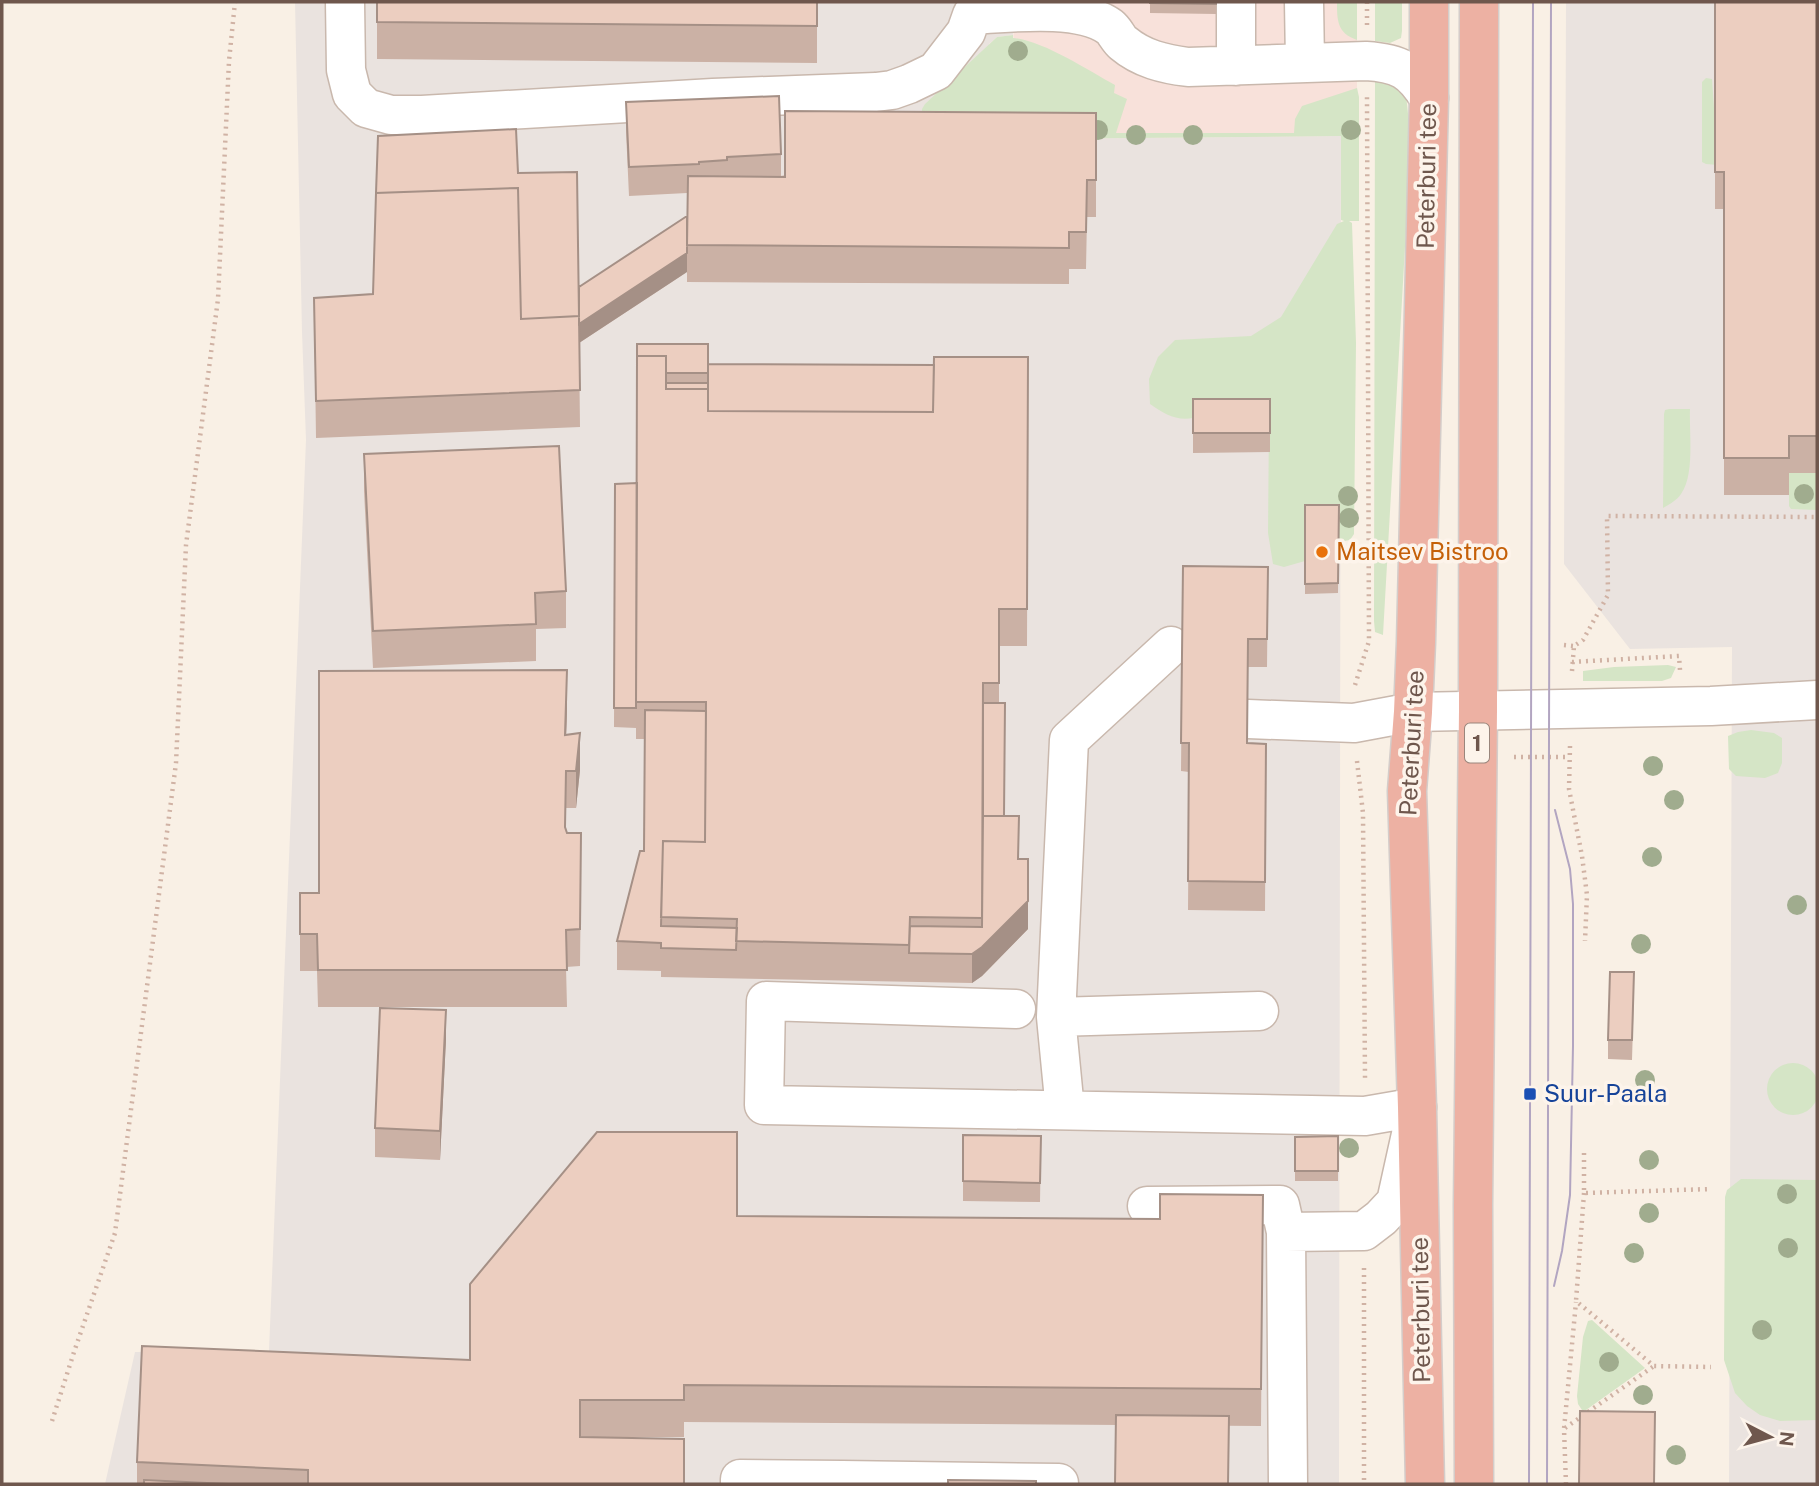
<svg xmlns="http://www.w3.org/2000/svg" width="1819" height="1486" viewBox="0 0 1819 1486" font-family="'Public Sans',sans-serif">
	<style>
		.commercial { fill: #f8e1da }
		.industrial { fill: #eae3df }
		.green { fill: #d5e5c6 }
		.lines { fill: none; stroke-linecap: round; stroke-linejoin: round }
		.minor-casing { stroke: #c9b8ad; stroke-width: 41 }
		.highway-casing { stroke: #d4cdca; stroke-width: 41 }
		.path { stroke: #d0b2a4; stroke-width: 4.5; stroke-dasharray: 2 5; stroke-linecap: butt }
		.minor { stroke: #fff; stroke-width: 38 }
		.highway { stroke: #edb1a3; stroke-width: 38 }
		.tram { stroke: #b2a5c1; stroke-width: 2 }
		.tree { fill: #a0ac8e }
		.wall { fill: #cbb1a5 }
		.shaded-wall { fill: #a59086 }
		.building { fill: #eccec0; stroke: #a59086; stroke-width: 2 }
		.food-dot { fill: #e8710a; stroke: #fdf4eb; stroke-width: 2.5 }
		.transit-dot { fill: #1a4fb4; stroke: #fdf4eb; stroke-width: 2.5 }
		.labels { text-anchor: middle; stroke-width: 7; stroke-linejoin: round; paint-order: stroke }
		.shield { fill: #fdf4eb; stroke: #9a867c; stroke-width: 2 }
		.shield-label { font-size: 23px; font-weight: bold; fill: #6f574d }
		.street-label { font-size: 24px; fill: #6f574d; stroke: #fdf4eb }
		.food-label { font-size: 24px; fill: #c56008; stroke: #fdf4eb; text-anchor: start }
		.transit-label { font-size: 24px; fill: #164399; stroke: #fdf4eb; text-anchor: start }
	</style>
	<rect width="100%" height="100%" fill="#f9f0e5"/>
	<!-- commercial -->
	<path class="commercial" d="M1014,2H1357V88L1341,136L1012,139Z"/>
	<!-- industrial -->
	<path class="industrial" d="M295,2H1014L1013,35L997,37L989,44L1013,139L1341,136L1339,1484H105L135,1352L269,1351L306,440L302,332Z
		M1566,2H1817V1484H1729L1732,647L1630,649L1564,564Z"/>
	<!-- green -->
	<path class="green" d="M1337,2H1357V40C1337,33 1337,20 1337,2Z
		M1375,2H1402V31L1401,38L1390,43L1375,41Z
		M1013,35V38C1044,41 1087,70 1115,85L1114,93L1127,99L1116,133H1294L1295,119L1302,106L1357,88L1359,97V221H1349L1352,223L1356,343L1354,534L1350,540L1339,542L1338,515H1305V561L1284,567L1273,564L1268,533L1269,418H1193C1176,421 1164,414 1150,404L1149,379L1158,357L1175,340L1251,336L1281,317L1337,224L1344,221L1341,220V136L1012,139L921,136L922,109L925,104L997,37Z
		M1706,78L1712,79L1718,165L1706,164L1702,162V82Z
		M1375,80L1392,82L1406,95L1411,141L1383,635L1375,632L1374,621Z
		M1669,409H1690C1689,432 1695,475 1681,494C1677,500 1670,504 1663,508L1664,414L1665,410Z
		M1789,473H1817V510L1791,509L1789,506Z
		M1668,665L1676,667L1671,678L1662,681H1583V671L1614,667Z
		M1751,730L1774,733L1782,738V763L1778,773L1765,778L1736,776L1729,769L1728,736L1738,732Z
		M1767 1089a26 26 0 1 1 52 0a26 26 0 1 1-52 0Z
		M1741,1179L1817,1180V1420L1780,1421L1760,1415L1747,1406L1735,1393L1724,1360L1725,1197L1727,1190Z
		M1592,1320L1645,1368L1586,1410H1582L1578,1404L1577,1396L1583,1337L1588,1321Z"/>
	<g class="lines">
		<!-- minor casing -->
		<g class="minor-casing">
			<path id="minor" d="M345,2L346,70L352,94L366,108L391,115H422L713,98L876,92L892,90L909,84L936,71L966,32L972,15C1009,13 1079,4 1110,27C1115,31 1118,39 1123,43C1142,59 1164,64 1188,67L1366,61C1399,63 1412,70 1429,98
				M1304,2L1305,63
				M1236,66V2
				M1248,719L1354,723L1413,712L1711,706L1817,700
				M1016,1009L766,1001L764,1105L1365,1116L1417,1107L1396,1202L1381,1218L1364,1231L1286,1232
				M1056,1017L1259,1011
				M1065,1110L1056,1017L1069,740L1171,646
				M1147,1206L1280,1205L1286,1232L1288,1484
				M740,1484V1479L842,1480
				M842,1484V1480L1059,1483V1484"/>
		</g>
		<!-- highway casing -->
		<g class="highway-casing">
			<path id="highway" d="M1425,1484L1417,1107L1407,791L1413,712L1416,642L1429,98V2
				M1474,1484L1473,1205L1478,710L1479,2"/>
		</g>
		<!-- path -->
		<path class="path" d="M1367,25V2
			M1564,645L1574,646
			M1572,662L1679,656L1680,670
			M1572,671L1574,646L1583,640L1608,595L1607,516L1817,517
			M1355,685L1369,641L1367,97
			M1570,746L1569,789L1582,856L1587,895L1585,941
			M1514,757H1569
			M1357,761L1363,813L1365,1078
			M1584,1153V1193L1711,1189
			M1584,1193L1576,1301L1654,1366L1711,1367
			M1364,1268V1484
			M52,1421L74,1352L115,1233L176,763L186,545L218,299L229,61L235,2
			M1565,1428L1654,1366
			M1566,1484L1564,1429L1576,1302"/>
		<!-- minor -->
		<use href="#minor" class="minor"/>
		<!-- highway -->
		<use href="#highway" class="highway"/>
		<!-- tram -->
		<path class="tram" d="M1554,1286L1562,1251L1570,1195L1573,1046V904L1570,869L1555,810
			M1529,1484L1533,2
			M1547,1484L1551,2"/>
	</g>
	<!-- trees -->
	<g class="tree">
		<circle cx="1018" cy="51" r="10"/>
		<circle cx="1098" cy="130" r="10"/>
		<circle cx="1351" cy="130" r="10"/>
		<circle cx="1136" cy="135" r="10"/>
		<circle cx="1193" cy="135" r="10"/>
		<circle cx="1804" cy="494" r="10"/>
		<circle cx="1348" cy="496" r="10"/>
		<circle cx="1349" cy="518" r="10"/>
		<circle cx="1653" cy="766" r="10"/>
		<circle cx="1674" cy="800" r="10"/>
		<circle cx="1652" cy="857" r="10"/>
		<circle cx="1797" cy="905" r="10"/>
		<circle cx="1641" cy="944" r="10"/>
		<circle cx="1645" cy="1080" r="10"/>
		<circle cx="1349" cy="1148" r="10"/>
		<circle cx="1649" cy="1160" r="10"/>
		<circle cx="1787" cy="1194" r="10"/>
		<circle cx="1649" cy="1213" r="10"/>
		<circle cx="1788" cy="1248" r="10"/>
		<circle cx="1634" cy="1253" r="10"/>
		<circle cx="1762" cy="1330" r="10"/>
		<circle cx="1609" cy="1362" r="10"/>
		<circle cx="1643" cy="1395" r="10"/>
		<circle cx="1676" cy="1455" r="10"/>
	</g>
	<!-- wall -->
	<path class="wall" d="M377,2H817V63L377,59Z
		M1150,2H1216V14L1150,13Z
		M1715,2H1817V473H1789V495H1724V209H1715Z
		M626,102L781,154V176L1096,113V217H1087L1086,269H1069V284L687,282V193L629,196L626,131Z
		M518,173L579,287L687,272L579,343L580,427L316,438L314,298L373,294Z
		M637,344L708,364L934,365L1028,357L1027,646H999V703L1005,816L1019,859L1028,929L982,976L972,983L661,977V971L617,970V941L644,851L645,739H636V709V728L614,727L615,484L637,483Z
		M1193,399H1270V452L1193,453Z
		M364,454L566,591V628L536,629V661L373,668L364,491Z
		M1305,505H1339L1338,593L1305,594Z
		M1183,566L1268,567L1267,667H1248L1247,743L1266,744L1265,911L1188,910L1189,772L1181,771Z
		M567,707L566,735L580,770L576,808H566V830L581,870L580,966L566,967L567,1007H318L317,971H300V893H319Z
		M1634,992L1632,1060L1608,1059V1040Z
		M446,1039L440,1160L375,1157V1128Z
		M963,1135L1041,1136L1040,1202L963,1201Z
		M1338,1136V1181H1295V1137Z
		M1263,1195L1261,1426L684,1422V1437H580L684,1484H137V1462L470,1360L737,1216L1160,1219Z"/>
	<!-- shaded-wall -->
	<path class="shaded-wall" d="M687,216V272L579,343V324Z
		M567,670V707L565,772V735Z
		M580,733V770L576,808V771Z
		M1028,887V929L982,976L972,983V954L982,947Z
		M446,1010V1039L440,1160V1131Z"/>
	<!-- building -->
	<path class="building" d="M377,2H817V26L377,22Z
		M1150,2H1216V4L1150,3Z
		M1715,2H1817V436H1789V458H1724V172H1715Z
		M779,96L781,154L727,157V160L699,162V164L629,167L626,102Z
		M785,111L1096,113V180H1087L1086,232H1069V248L687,245L688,176L785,177Z
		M516,129L518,173L577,172L579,316L521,319L518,188L376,193L378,136Z
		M518,188L521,319L579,316L580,390L316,401L314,298L373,294L376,193Z
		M687,216V253L579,324V287Z
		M637,344H708V373H666V356H637V361Z
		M637,356H666V389H708V411L933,412L934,357H1028L1027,609H999V683H983L982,918L910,917L909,945L736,941L737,919L661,917L663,841L705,842L706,702H636Z
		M708,364L934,365L933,412L708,411Z
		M666,383H708V389H666Z
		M1193,399H1270V433H1193Z
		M559,446L566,591L535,593L536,624L373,631L364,454Z
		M637,483L636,708H614L615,484Z
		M1305,505H1339L1338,583L1305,584Z
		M1183,566L1268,567L1267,639H1248L1247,743L1266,744L1265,882L1188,881L1189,743H1181Z
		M567,670L565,735L580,733L576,771H566L565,827L567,833H581L580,929L566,930L567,970H318L317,934H300V893H319V671Z
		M983,703H1005L1004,816H983Z
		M645,710L706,711L705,842L663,841L661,926L737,928L736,950L661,948V943L617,941L640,851H644Z
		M983,816H1019L1018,859H1028V901L982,947L972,954L909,953L910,926L982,927Z
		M1610,972H1634L1632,1040H1608Z
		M380,1008L446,1010L440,1131L375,1128Z
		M597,1132H737V1216L1160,1219V1194L1263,1195L1261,1389L684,1385V1400H580V1437L684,1439V1484H308V1470L137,1462L142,1346L470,1360V1284Z
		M963,1135L1041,1136L1040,1183L963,1181Z
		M1338,1136V1171H1295V1137Z
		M1580,1411L1655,1412L1654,1484H1579Z
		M1116,1415L1229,1416L1228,1484H1115Z
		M144,1480L228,1484H144Z
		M948,1480L1036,1481V1484H948Z"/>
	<!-- markers -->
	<circle class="food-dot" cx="1322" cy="552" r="7"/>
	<rect class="transit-dot" x="1523" y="1087" width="14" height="14" rx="3.5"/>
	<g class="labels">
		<!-- shield labels -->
		<rect class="shield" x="1465" y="723.5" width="24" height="39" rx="5"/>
		<g class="shield-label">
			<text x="1477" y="751">1</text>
		</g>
		<!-- street labels -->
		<g class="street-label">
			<text transform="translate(1427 176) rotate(-89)" y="8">Peterburi tee</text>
			<text transform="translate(1412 743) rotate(-87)" y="8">Peterburi tee</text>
			<text transform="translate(1421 1310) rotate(-91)" y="8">Peterburi tee</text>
		</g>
		<!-- food labels -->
		<g class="food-label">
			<text x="1336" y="560">Maitsev Bistroo</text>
		</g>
		<!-- transit labels -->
		<g class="transit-label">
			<text x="1544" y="1102">Suur-Paala</text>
		</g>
	</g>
	<!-- border -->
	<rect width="1819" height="1486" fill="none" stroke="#6f574d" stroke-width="7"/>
	<!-- north arrow -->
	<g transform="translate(1770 1437) rotate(96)" stroke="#fdf4eb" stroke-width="5" paint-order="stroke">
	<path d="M0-5L12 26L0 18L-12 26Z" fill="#6f574d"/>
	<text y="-10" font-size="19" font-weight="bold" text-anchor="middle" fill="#6f574d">N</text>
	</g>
</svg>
